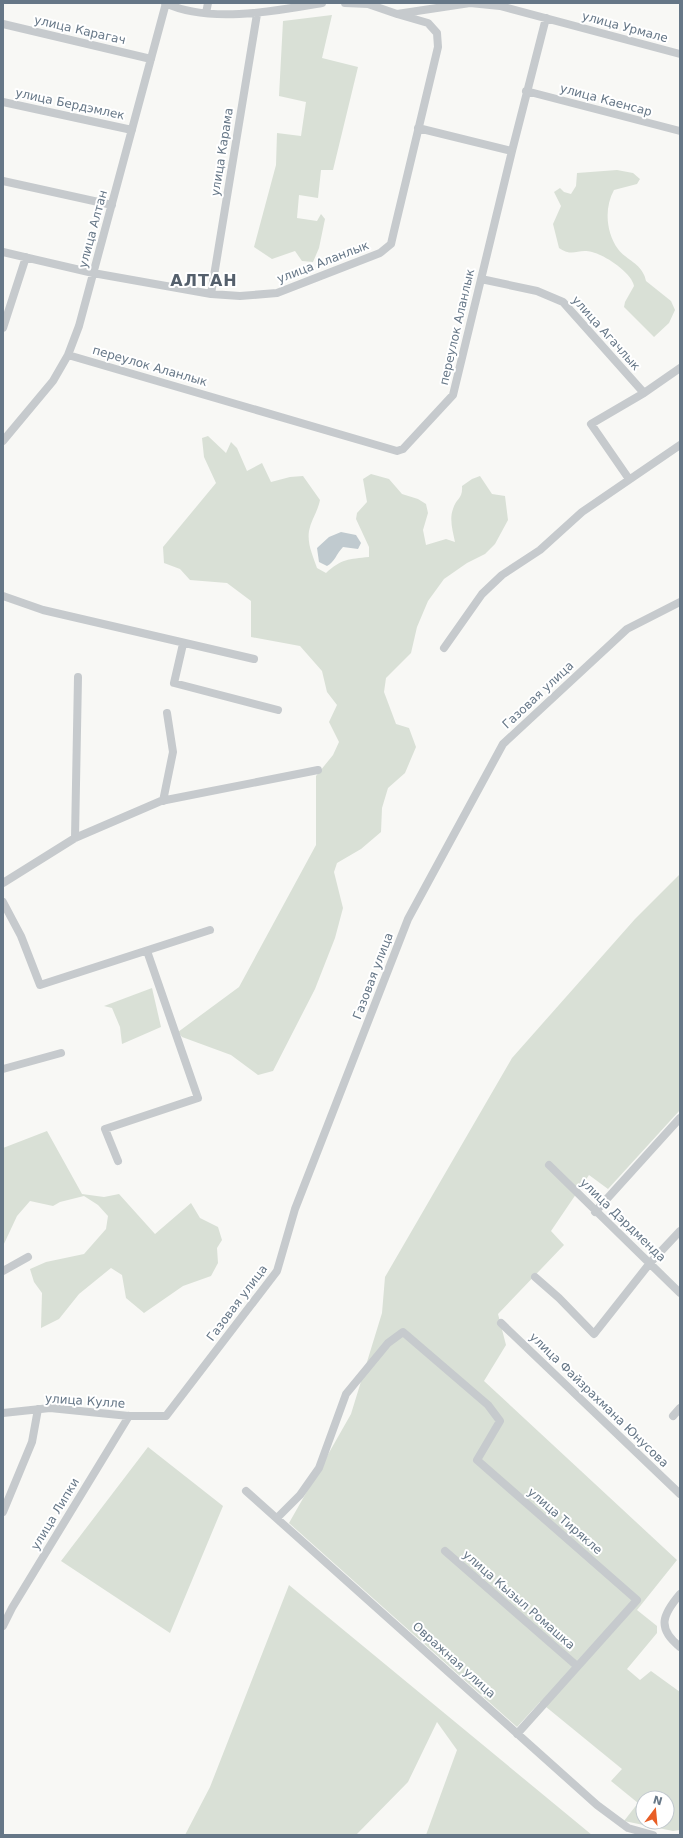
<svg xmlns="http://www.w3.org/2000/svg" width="683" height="1838" viewBox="0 0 683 1838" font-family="'DejaVu Sans',sans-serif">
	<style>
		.green { fill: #d9e0d6; fill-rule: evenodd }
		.water { fill: #c0cacf }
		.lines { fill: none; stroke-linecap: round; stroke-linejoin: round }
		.street { stroke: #c6cacd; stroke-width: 8 }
		.labels { text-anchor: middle; stroke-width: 4; stroke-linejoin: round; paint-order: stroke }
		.street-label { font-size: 12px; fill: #667787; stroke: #fff }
		.district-label { font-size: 16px; font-weight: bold; letter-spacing: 1px; fill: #55606c; stroke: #fff }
	</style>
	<rect width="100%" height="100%" fill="#f8f8f5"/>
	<!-- green -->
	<path class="green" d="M332,15L322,58L358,67L333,170H321L318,198L299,195L297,218L317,221L321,214L325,219L319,248L313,262L302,261L295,251L272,259L254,247L276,165L277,133L301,136L306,102L279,96L283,21Z
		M617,170L633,173L640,179L637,184L614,190C604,208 606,232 618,249C626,260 643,264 646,281L671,301L675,310L669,323L654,337L624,307L625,302L634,286C632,273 605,255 592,252C577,248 574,258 559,248L553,224L561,206L554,192L560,188L564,192L571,194L576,186L577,173Z
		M208,436L226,453L231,442L237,448L247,471L262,463L271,482L290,477L303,476L320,500C318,511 311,520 309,531C307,544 313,556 317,568L326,573C341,559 349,559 369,557V547L356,519L357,513L367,502L363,479L371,474L389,479L402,494L418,499L426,504L428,513L423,530L426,545L446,539L455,542C453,532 449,519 453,509C456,498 463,499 462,486L472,479L480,476L492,494L505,496L508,520L495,544L485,554L467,563L444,579L428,601L417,627L411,653L386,678L384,692L396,724L409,728L416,747L405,773L388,788L382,808L381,832L361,849L337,863L334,872L343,908L335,938L315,989L273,1071L258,1075L231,1055L182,1037L178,1032L239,987L316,845V776L333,755L339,742L329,722L337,705L327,692L322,671L300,646L251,637V601L227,583L190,580L180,569L164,563L163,547L216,483L204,457L202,438Z
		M680,874V1110L608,1189L589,1175L551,1231L564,1245L498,1314L506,1345L484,1381L677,1560L637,1610L657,1626V1633L627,1669L640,1680L651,1671L680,1692V1830L673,1831L624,1821L638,1803L611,1781L622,1769L540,1702L517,1727L289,1523L351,1414L382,1313L385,1277L512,1058L635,919ZM643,1798H667V1822H643Z
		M152,988L161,1027L122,1044L120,1027L112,1008L104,1006Z
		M47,1131L82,1194L104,1197L119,1194L155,1234L191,1203L200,1218L218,1227L222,1240L217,1248L218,1263L211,1276L183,1286L144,1313L126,1298L122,1275L111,1268L79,1294L59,1319L41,1328L42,1293L34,1282L30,1269L46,1262L84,1254L106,1229L108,1216L98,1205L84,1196L60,1202L53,1206L30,1201L17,1216L3,1246V1148Z
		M148,1447L223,1506L170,1633L61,1561Z
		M289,1585L592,1835H426L457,1750L437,1722L408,1782L356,1835H185L210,1787Z"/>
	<!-- water -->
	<path class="water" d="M341,532L356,535L361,543L358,549L343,547C337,553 334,563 327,566L319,562L317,548L329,537Z"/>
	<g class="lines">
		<!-- street -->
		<path class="street" d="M165,3C209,24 276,11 322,3
			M345,3L368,4L397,14L470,3
			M470,3L500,6L680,54
			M206,13L208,3
			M3,24L151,59
			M526,91L680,131
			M3,102L132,130
			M418,128L512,151
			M3,181L112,205
			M3,252L93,273L211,294L240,296L277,293L380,253L391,244L394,231L438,47L437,33L428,23L397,14
			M481,279L537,291L563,302L644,393L680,368
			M211,294L257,14
			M3,328L26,257
			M68,355L397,451L403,449L453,395L512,151L546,18
			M3,441L53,381L68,355L79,326L166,3
			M629,479L591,424L644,393
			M3,596L43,610L254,659
			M183,644L174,683L278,710
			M444,648L482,594L502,575L540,550L582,512L680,445
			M163,801L173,752L167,713
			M75,838L78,677
			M3,883L75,838L161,801L318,770
			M3,902L21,936L40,985L210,930
			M3,1069L61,1053
			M118,1161L105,1129L198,1098L147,951
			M549,1165L680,1293
			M595,1212L680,1118
			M3,1271L28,1257
			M535,1277L559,1298L594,1334L650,1263L680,1231
			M501,1323L680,1494
			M3,1413L50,1408L129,1416H166L277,1271L295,1209L408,919L503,744L627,629L680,602
			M673,1416L680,1408
			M246,1491L597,1805L628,1828L653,1835
			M3,1512L32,1442L38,1409
			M277,1518L300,1495L319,1468L346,1394L388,1343L403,1332L488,1405L500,1421L477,1460L637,1600L517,1734
			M445,1551L577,1666
			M680,1594C663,1614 656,1628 680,1647
			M3,1626L12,1608L129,1416"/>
	</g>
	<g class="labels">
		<!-- street labels -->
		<g class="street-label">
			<text transform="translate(625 27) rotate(15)" y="4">улица Урмале</text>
			<text transform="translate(80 30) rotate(13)" y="4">улица Карагач</text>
			<text transform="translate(606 100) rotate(15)" y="4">улица Каенсар</text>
			<text transform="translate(70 104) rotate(12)" y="4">улица Бердэмлек</text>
			<text transform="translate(222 152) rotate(-81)" y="4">улица Карама</text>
			<text transform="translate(93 229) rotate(-75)" y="4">улица Алтан</text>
			<text transform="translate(323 262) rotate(-21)" y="4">улица Аланлык</text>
			<text transform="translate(457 327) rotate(-77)" y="4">переулок Аланлык</text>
			<text transform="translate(606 333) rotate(48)" y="4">улица Агачлык</text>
			<text transform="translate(150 366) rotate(16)" y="4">переулок Аланлык</text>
			<text transform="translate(538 695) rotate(-43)" y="4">Газовая улица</text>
			<text transform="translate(373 976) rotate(-69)" y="4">Газовая улица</text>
			<text transform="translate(623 1220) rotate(44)" y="4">улица Дэрдменда</text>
			<text transform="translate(237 1303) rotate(-53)" y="4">Газовая улица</text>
			<text transform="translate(599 1400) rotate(44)" y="4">улица Файзрахмана Юнусова</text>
			<text transform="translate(85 1401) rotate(4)" y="4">улица Кулле</text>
			<text transform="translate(55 1514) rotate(-59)" y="4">улица Липки</text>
			<text transform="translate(565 1521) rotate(41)" y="4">улица Тирякле</text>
			<text transform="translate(519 1600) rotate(41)" y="4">улица Кызыл Ромашка</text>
			<text transform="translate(454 1660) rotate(42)" y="4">Овражная улица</text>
		</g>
		<!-- district labels -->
		<g class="district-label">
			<text x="204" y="286">АЛТАН</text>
		</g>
	</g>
	<!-- border -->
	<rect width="683" height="1838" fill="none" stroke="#667787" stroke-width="8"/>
	<!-- north arrow -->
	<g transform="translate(655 1810) rotate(16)"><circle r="19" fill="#ffffff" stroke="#c2c9cf"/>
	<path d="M0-3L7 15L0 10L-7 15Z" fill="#e85e26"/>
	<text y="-6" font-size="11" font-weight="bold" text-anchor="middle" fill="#667787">N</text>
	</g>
</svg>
